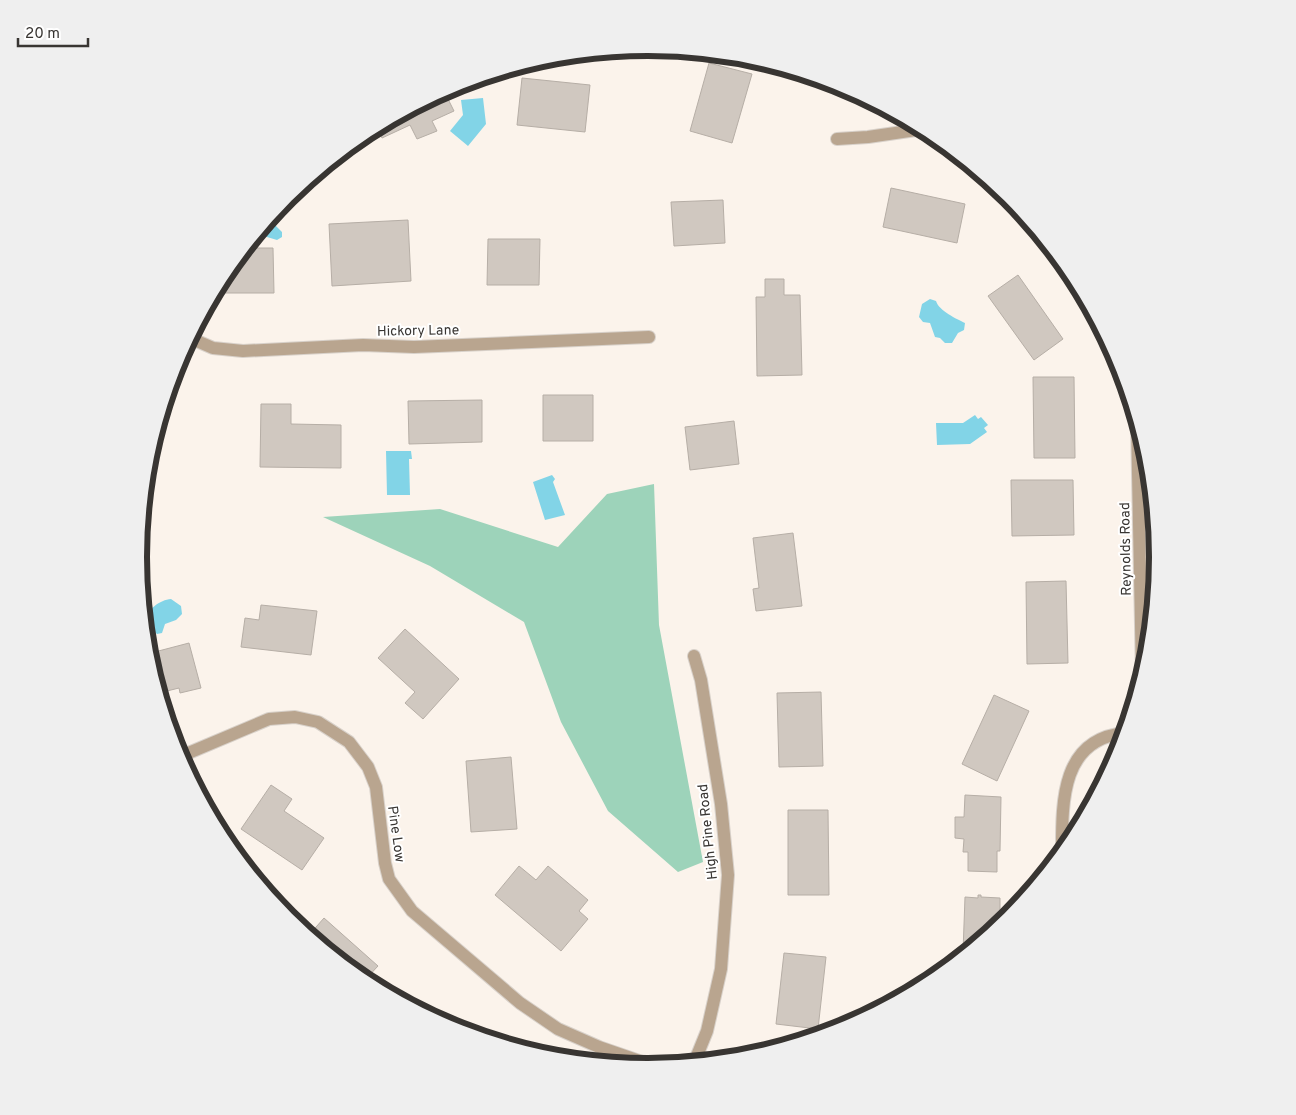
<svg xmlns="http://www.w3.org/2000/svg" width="1296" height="1115" viewBox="0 0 1296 1115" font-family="Overpass,sans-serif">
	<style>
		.green { fill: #9dd3ba }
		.water { fill: #82d4e7 }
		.building { fill: #d0c8c0; stroke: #b6aea6 }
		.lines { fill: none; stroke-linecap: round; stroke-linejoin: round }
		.street-casing { stroke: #d8d1ca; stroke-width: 14 }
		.street { stroke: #b9a58f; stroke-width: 12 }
		.labels { text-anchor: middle; stroke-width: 4; stroke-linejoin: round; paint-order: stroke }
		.street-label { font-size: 14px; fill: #383532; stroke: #fff }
		.rim { fill: none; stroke: #383532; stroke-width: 6 }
	</style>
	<rect width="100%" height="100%" fill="#fbf3eb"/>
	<!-- green -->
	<path class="green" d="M654,484L659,625L703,862L678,872L608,811L561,722L524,622L430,566L323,517L440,509L558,547L607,494Z"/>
	<!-- water -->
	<path class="water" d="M483,98L486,124L468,146L450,131L463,115L461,100Z
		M266,223L275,225L282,232V237L277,240L257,234Z
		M930,299L936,301C939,311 957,319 965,323L964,330L958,333L952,343H945L940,338L935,337L930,323L923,322L919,317L922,304Z
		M975,415L978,419L981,417L988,425L984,428L987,432L970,444L937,445L936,423H963Z
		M386,451H411L412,459H409L410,495H387Z
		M552,475L555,479L553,482L565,515L545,520L533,482Z
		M171,599L181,606L182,614L176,620L165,624L162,633L157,634L147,625C144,611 159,600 171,599Z"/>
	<!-- building -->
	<path class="building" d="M709,63L752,74L732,143L690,131Z
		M522,78L590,85L585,132L517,125Z
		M444,91L454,111L432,121L437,131L417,139L410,125L382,138L377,127Z
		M891,188L965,204L957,243L883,227Z
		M723,200L725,243L674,246L671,202Z
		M408,220L411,281L332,286L329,224Z
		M488,239H540L539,285H487Z
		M245,248H273L274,293H223V275Z
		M1018,275L1063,339L1034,360L988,296Z
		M765,279H784V295H800L802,375L757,376L756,297H765Z
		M1033,377H1074L1075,458H1034Z
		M543,395H593V441H543Z
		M482,400V442L409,444L408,401Z
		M261,404H291V424L341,425V468L260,467Z
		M160,417L158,453H149Z
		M734,421L739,464L690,470L685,427Z
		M1011,480H1073L1074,535L1012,536Z
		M793,533L802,606L756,611L753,589L759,588L753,538Z
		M1066,581L1068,663L1027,664L1026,582Z
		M261,605L317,611L311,655L241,647L245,618L259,620Z
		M405,629L459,679L423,719L405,703L415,692L378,658Z
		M189,643L201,688L180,693L179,688L159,693L147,654Z
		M821,692L823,766L779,767L777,693Z
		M994,695L1029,711L997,781L962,764Z
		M511,757L517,829L471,832L466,761Z
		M271,785L292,799L284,811L324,838L302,870L241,829Z
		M965,795L1001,797L1000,851H997V872L968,871V852H963L964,839L955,838V817H964Z
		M788,810H828L829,895H788Z
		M519,866L536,880L548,866L588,900L579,911L588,919L561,951L495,895Z
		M978,895H981V897L1000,898V923H1002L951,965L952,952H963L965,897L978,898Z
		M324,918L378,966L364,981L309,935Z
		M784,953L826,957L818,1029L776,1024Z
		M422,1006L445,1025L418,1010Z"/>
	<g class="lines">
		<!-- street casing -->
		<g class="street-casing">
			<path id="street" d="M837,139L868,137L923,129
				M190,338L213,348L243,351L363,345L414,347L649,337
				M1137,422L1142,676
				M694,656L701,680L721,804L728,875L721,969L707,1031L694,1063
				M179,757L269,719L295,717L318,722L349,742L368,767L376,787L385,863L389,879L412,911L520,1003L558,1029L599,1047L657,1067
				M1062,854C1062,804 1060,739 1125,733"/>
		</g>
		<!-- street -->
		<use href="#street" class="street"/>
	</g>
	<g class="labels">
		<!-- street labels -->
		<g class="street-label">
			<text transform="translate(418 330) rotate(-1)" y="5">Hickory Lane</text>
			<text transform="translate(1125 549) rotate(-91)" y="5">Reynolds Road</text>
			<text transform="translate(707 832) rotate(-96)" y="5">High Pine Road</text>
			<text transform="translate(397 834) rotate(82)" y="5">Pine Low</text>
		</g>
	</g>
	<!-- crop -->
	<path d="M0 0H1296V1115H0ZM147 557a501 501 0 1 1 1002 0a501 501 0 1 1-1002 0Z" fill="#efefef" fill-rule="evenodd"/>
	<path class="rim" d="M147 557a501 501 0 1 1 1002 0a501 501 0 1 1-1002 0Z"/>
	<!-- scale -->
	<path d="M18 38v8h70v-8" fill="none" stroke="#383532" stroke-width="2.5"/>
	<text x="25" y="38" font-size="15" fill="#383532" stroke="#ffffff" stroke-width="4" paint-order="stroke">20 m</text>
</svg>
